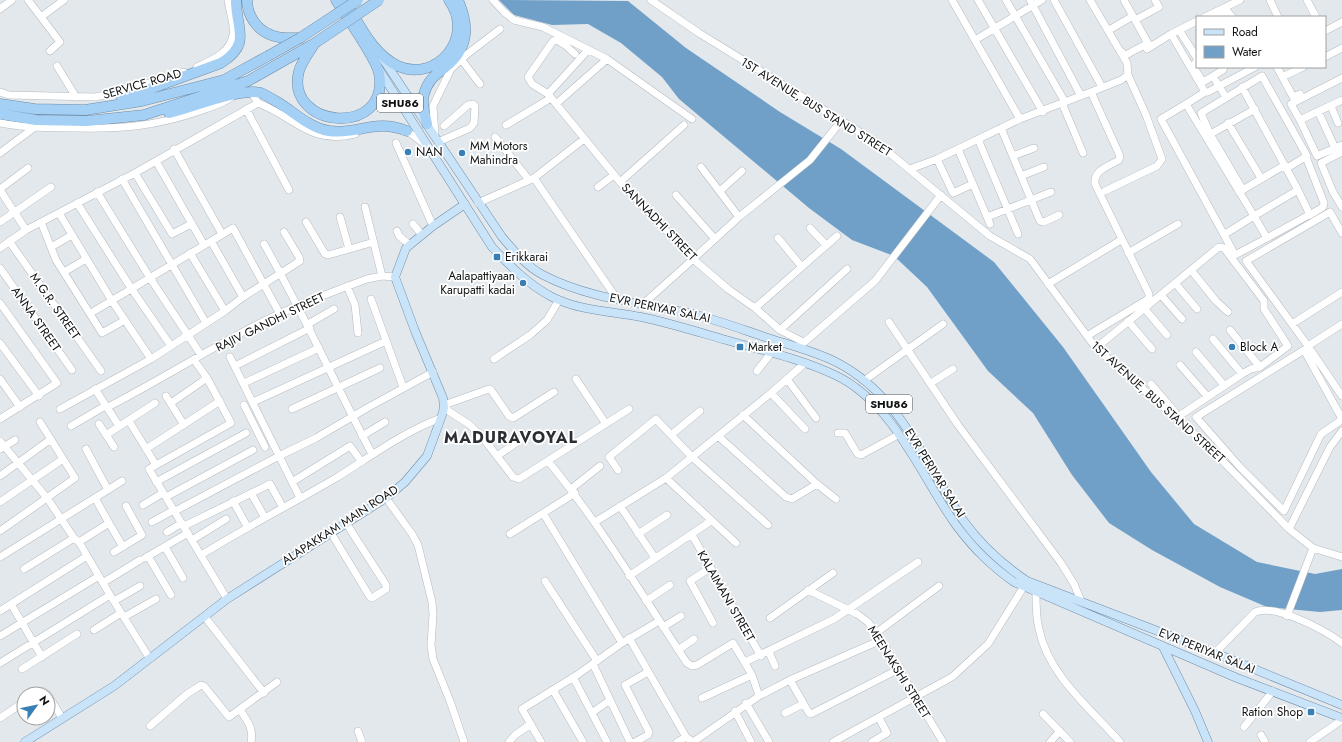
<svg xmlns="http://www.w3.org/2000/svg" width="1342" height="742" viewBox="0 0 1342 742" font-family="Jost,sans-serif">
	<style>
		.water { fill: #70a0c7 }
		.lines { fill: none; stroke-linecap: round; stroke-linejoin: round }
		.minor-casing { stroke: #b6bbc0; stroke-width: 8 }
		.major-casing { stroke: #708da6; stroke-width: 9 }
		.highway-casing { stroke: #708da6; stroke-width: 11 }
		.minor { stroke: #fff; stroke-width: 7 }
		.major { stroke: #c9e3f9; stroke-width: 8 }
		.highway { stroke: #a5d0f5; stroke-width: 10 }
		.highway-bridge-casing { stroke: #708da6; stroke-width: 11; stroke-linecap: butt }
		.highway-bridge { stroke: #a5d0f5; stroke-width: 10 }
		.poi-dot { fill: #397fb4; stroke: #fff; stroke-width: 1.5 }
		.labels { text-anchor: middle; stroke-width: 3.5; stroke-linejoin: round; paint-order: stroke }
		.shield { fill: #fff; stroke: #575859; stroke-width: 1 }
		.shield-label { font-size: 11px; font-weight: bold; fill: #0f1112 }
		.street-label { font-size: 12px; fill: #0f1112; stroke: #fff }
		.poi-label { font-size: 12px; fill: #0f1112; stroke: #fff; text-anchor: start }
		.district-label { font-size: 16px; font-weight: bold; letter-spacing: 1px; fill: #2b2f33; stroke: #fff }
	</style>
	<rect width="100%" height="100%" fill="#e3e8ed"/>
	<!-- water -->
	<path class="water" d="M499,0L628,1L686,48L780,112L841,149L994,262L1063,347L1151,472L1194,524L1257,562L1315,574L1342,569V610L1320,612L1267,607L1220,587L1152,550L1109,523L1072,475L1033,413L988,371L927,287L894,256L852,240L809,208L679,99L662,77L621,43L588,24L552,25L514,15Z"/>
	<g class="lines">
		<!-- minor casing -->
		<g class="minor-casing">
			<path id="minor" d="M28,0L60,42L50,51
				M493,0L504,12L514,20L543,27L607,59L692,119
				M651,0L699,33L876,142L990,236L1030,259L1096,348L1208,446L1289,529L1313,548L1342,557
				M952,0L1020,119
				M978,0L1043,112
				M1006,0L1065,102
				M1030,0L1081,96
				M1054,0L1102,87
				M1124,0L1150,47
				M1270,0L1278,17
				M1307,0L1316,17
				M0,9L12,0
				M41,17L64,0
				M1205,17L1240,0
				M1218,17L1228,12L1232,17
				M1135,20L1159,7L1155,0
				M1197,21L1171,34L1205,92L1186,104L1254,216L1298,190L1242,87
				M1109,30L1133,16
				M1179,30L1197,58
				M1325,31L1342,22
				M975,40L1042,0
				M1147,49L1171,34
				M1122,52L1124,56L1148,43
				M575,54L565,45L557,40L553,41L528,77L532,84L548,94L620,182L693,259L728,289L755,308L780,330L803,342
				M1325,57L1342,48
				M461,59L480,84
				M1197,61L1193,66L1203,82L1223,70L1224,67
				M57,66L76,97
				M197,67C212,60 230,53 233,35C235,24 229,10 228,0
				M1277,67L1293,97L1300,94
				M1282,77L1303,67
				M1214,78L1224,94
				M1342,78L1291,104L1300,120L1342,100
				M0,92L9,95L95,97L117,93L184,72
				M1208,92L1255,67
				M252,93L258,103C295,117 310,145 355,134
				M548,94L588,50
				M1062,103L1083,153
				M556,104L607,59
				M1186,104L1161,119L1235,255L1267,238
				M1331,106L1338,123
				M246,109L289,190
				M1318,111L1335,148
				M1300,120L1317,156L1342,145
				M0,123C25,128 51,128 76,128C122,129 156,126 200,111C211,107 223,104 233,96
				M1228,123L1261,178
				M506,125L551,98
				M1001,128L1040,221L1044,222L1059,215
				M403,131H407L426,145
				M435,136L433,106L451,69L466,55L500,29
				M1207,136L1255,109
				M495,137L529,180
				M978,139L1018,234
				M438,142L470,128L474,123L475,106L473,104L468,105L444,126
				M396,143L433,226
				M174,149L222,234
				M958,149L990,224
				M1342,152L1321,163L1333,192L1342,207
				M0,153L35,127
				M1013,156L1034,148
				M1306,157L1324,203L1323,207L1310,215
				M937,159L953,193L973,184
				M156,161L204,245
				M701,167L739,217
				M910,169L937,159L1020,119L1091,92L1121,80L1128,75L1127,63L1090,0
				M135,173L172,234L191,224
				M1021,176L1044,167
				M534,178L617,299
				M122,179L206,323
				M620,182L684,125
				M598,187L614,175
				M0,189L28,168
				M0,190L26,230
				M1243,190L1210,134L1201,113L1262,76L1307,156L1287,168
				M720,191L742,171
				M1105,191L1157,166L1162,159L1146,115L1128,75
				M97,192L150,278L201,355
				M1239,192L1285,165
				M676,195L715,239
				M77,203L131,288L171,346
				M478,203L534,178L584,139
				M365,207L382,276
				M59,213L112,301L151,359
				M340,217L349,249
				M987,217L1051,192
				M0,222L51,187
				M41,222L56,260L102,333L125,320
				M306,222L325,254L328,255L374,242
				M413,224L422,235
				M810,228L826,245
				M397,231L399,236L410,245
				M1342,233L1330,212L1246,261L1308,346L1342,396
				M1225,234L1254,216L1267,238L1307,216L1310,215L1298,190
				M778,238L802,267
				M9,241L101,371
				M211,241L243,297
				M264,244C303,312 335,384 372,454
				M51,247L72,235
				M0,248L26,230L135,173L258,103
				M190,253L225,311
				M1128,253L1178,224
				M693,259L739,217L810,160L841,121
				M0,268L72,370
				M1191,270L1216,301L1228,312
				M64,272L86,259
				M1175,283L1197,309
				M1048,284L1121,240
				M347,286L355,305L358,333
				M1161,295L1182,319
				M371,299L403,387
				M0,303L57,383L0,419
				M643,304L690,262
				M755,308L837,236
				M1144,308L1167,335
				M91,313L233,228L280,314
				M1128,321L1152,349
				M889,322L958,425L1061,563L1074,584L1081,601
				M308,324L334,309
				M1292,324L1342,292
				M780,330L847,269
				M1230,330L1260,367
				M1087,336L1145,301L1149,298V294L1095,184C1093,170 1109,166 1119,160L1120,156L1091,92
				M1213,339L1242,374
				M0,343L39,396
				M801,345L875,281L941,195
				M1308,346L1342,324
				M1096,348L1219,247L1224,248L1264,301V309L1288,346L1260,367L1251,369L1242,374L1176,418
				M1304,350L1341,417L1340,421L1321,434L1284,511L1239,466L1196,417Z
				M1196,352L1224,385
				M230,357L300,498
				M494,359L530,335L547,320L559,300
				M194,360L207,378L231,423L149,469L227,599
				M1180,365L1207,396
				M235,366L310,328
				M757,371L771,353
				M0,379L20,407
				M576,379L606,424
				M787,379L816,418
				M865,380L943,324
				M244,383L319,348
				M931,383L953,369
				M1151,384L1175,412
				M95,389L119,426
				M771,393L805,429
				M166,396L184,425
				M253,402L386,341
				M171,403L207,378
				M244,405L265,447
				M444,405L489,389L491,390L509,416L513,418L554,392
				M108,407C153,384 196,357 241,333C281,311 324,295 367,279L382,276L395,277
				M444,408L470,425L483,438L513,477L519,479L629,409
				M60,409L151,359L225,311L243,297L300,261L299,257L284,232
				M292,409L380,368
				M743,415L817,484L836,499
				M129,421L156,465
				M99,424L114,447
				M71,426L105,406
				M838,433H845L857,453L861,455L898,435
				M106,435L155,403
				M671,435L700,411
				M362,436L385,422
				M718,436L786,497L792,499L817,484
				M0,441L47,498L74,538L79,542L110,595L150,659
				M0,449L15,440
				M86,449L108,490
				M146,449L220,401
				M497,456L529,434
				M548,461C600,524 642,595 687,663L692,666L697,665L733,643L752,675L759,696
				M618,470L609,457L656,419L692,457L768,525
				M0,476L51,439
				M666,478L736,543
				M156,482L246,433
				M292,482L350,446L361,461
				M571,489L600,466
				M251,493L265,518
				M166,497L253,450
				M95,498L109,523
				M386,498L412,534L418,545L432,602L433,614L431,645L433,659L450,701L464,742
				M233,501L248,528
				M0,502L63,459
				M143,505L163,493
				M620,506L655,558
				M175,511L279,456L316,438L367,408L433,372
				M543,513L622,643
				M152,522L174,510
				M595,522L666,478L771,393L804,364
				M184,526L270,484L283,508
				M1289,529L1330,447L1342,431
				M0,531L75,478L40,422
				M167,532L182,523
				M331,533L370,597L372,598L386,589V585L346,523
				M510,534L575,493
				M638,534L667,515
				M692,535L761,656
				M192,540L226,519
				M79,542L109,523L123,547
				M165,547L183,578
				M114,552L142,535L126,506
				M201,555C245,528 291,504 336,478C370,457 403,432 441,418
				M148,556L171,595
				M0,557L122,481
				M145,558L188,533
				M710,568L690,581L713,623
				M24,569L74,538
				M629,576L711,521
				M545,581L597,661
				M104,582L140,560
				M808,590L857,614L868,622L881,640L943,742
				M1036,593C1036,605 1036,618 1039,629C1048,675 1091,709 1120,742
				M114,601L140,586
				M646,601L670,585
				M11,604L42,657
				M0,611L87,556
				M1287,616L1313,548
				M124,617L156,599
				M205,617L264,693
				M770,618L833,573
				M663,627L681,616
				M94,630L121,613
				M876,633L939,586
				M0,636L99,576
				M629,638L686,737L693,742
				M678,650L694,639
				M769,652L775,666
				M1215,653L1255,612C1275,603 1326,631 1342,643
				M745,662L834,619L918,562
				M0,663L110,595
				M593,664L630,742
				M22,669L77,634
				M573,677L607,742
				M790,680L809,713L811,714L899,669
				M553,690L583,742
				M37,694L42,691L47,694
				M48,695L62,718
				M702,698L752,675
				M746,703L769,742
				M240,710C247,720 254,729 251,742
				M735,711L751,742
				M593,712L610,700
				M785,713L803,704
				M1043,714L1070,742
				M0,718L24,702
				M150,726L187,694L201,685L204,686L229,717L277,682
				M1244,727L1273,691
				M358,731L362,742
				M1261,735L1265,742
				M509,742L515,735L531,724
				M541,742L522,709L577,675L622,643L659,621
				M635,742L648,735L649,732L625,685L648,672
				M677,742L686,737
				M693,742L759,696L790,680L881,640
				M833,742L952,677L988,644L1026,583
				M872,742L887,733L879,718
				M1050,742L1060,731
				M1310,742L1342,720"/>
		</g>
		<!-- major casing -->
		<g class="major-casing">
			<path id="major" d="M383,59L502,237C514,251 526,266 543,275C589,299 642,303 693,314C717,320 741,329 765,337C789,345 814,351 836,362C901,395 924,463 963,520C980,544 1002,564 1027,581L1215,653L1342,705
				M378,68L492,247C510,266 529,285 552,297C580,311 611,311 641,317C670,323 698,332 726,340C762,350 801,359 835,375C894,403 920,475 956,525C974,549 990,565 1014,582L1237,678L1342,718
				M1163,647L1195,711L1208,742
				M25,742L114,686L227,599L386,498L405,482L427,456L441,418L444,408L443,398L415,331L395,277L406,248L433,226L465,204"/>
		</g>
		<!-- highway casing -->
		<g class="highway-casing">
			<path id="highway" d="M247,0C247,15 257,30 271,35C280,39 291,38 300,38
				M344,0C359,23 372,54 398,66C436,83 476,38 449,0
				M314,44C309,53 302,61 299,71C284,129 391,138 379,73C375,56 346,17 336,0
				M122,99L221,63C252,43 236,30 236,0
				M0,104L35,109L85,110L142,101L224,80L268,56
				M169,113C191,108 241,87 261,93C266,95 274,100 279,103C295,113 310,128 329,131C358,135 374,118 407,131
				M0,114L36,120L87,121L144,115L248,81L315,43
				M427,124C425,115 421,103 424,94C429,77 437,75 449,64C470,45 468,23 458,0"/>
		</g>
		<!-- minor -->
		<use href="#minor" class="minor"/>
		<!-- major -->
		<use href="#major" class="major"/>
		<!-- highway -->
		<use href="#highway" class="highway"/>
		<!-- highway-bridge casing -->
		<g class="highway-bridge-casing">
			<path id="highway-bridge" d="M315,43L379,0
				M268,56L300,38L358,0"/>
		</g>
		<!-- highway-bridge -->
		<use href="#highway-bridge" class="highway-bridge"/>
	</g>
	<!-- markers -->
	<g class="poi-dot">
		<circle cx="408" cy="152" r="4"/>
		<circle cx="462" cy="153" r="4"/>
		<rect x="493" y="253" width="8" height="8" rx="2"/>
		<circle cx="523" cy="283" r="4"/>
		<rect x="736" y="343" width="8" height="8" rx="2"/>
		<circle cx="1232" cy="347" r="4"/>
		<rect x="1307" y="708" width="8" height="8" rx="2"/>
	</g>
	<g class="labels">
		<!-- shield labels -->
		<g class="shield">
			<rect x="377" y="94" width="46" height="18" rx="3"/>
			<rect x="866" y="395" width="46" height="18" rx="3"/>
		</g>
		<g class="shield-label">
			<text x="400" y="107">SHU86</text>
			<text x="889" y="408">SHU86</text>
		</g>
		<!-- street labels -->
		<g class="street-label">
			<text transform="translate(142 84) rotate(-16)" y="4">SERVICE ROAD</text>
			<text transform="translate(816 107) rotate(32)" y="4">1ST AVENUE, BUS STAND STREET</text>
			<text transform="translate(659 222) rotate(46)" y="4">SANNADHI STREET</text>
			<text transform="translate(55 306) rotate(55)" y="4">M.G.R. STREET</text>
			<text transform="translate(660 308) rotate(12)" y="4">EVR PERIYAR SALAI</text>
			<text transform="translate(36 319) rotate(55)" y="4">ANNA STREET</text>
			<text transform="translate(270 322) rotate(-26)" y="4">RAJIV GANDHI STREET</text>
			<text transform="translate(1158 402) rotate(42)" y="4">1ST AVENUE, BUS STAND STREET</text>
			<text transform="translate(935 473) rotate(58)" y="4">EVR PERIYAR SALAI</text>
			<text transform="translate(340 525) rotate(-33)" y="4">ALAPAKKAM MAIN ROAD</text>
			<text transform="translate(726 596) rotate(60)" y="4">KALAIMANI STREET</text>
			<text transform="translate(1207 651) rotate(22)" y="4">EVR PERIYAR SALAI</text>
			<text transform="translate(899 672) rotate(58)" y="4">MEENAKSHI STREET</text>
		</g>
		<!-- poi labels -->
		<g class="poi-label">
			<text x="470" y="150">MM Motors<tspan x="470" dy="14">Mahindra</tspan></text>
			<text x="416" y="156">NAN</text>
			<text x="505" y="261">Erikkarai</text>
			<text x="515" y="280" text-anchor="end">Aalapattiyaan<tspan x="515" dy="14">Karupatti kadai</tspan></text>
			<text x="748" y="351">Market</text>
			<text x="1240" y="351">Block A</text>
			<text x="1303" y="716" text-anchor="end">Ration Shop</text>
		</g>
		<!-- district labels -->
		<g class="district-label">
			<text x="511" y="443">MADURAVOYAL</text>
		</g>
	</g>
	<!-- legend -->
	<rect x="1196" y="16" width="130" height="52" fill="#ffffff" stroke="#9fa0a0"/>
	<rect x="1204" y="29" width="20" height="6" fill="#c9e3f9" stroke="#9fa0a0"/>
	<text x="1232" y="36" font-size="12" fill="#0f1112">Road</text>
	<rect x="1204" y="46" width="20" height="12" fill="#70a0c7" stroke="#9fa0a0"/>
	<text x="1232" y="56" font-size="12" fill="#0f1112">Water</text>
	<!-- north arrow -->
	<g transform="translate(36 706) rotate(57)"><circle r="19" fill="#ffffff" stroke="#9fa0a0"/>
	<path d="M0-3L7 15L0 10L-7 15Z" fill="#397fb4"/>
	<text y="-6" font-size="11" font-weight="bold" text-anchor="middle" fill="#0f1112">N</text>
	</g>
</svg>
